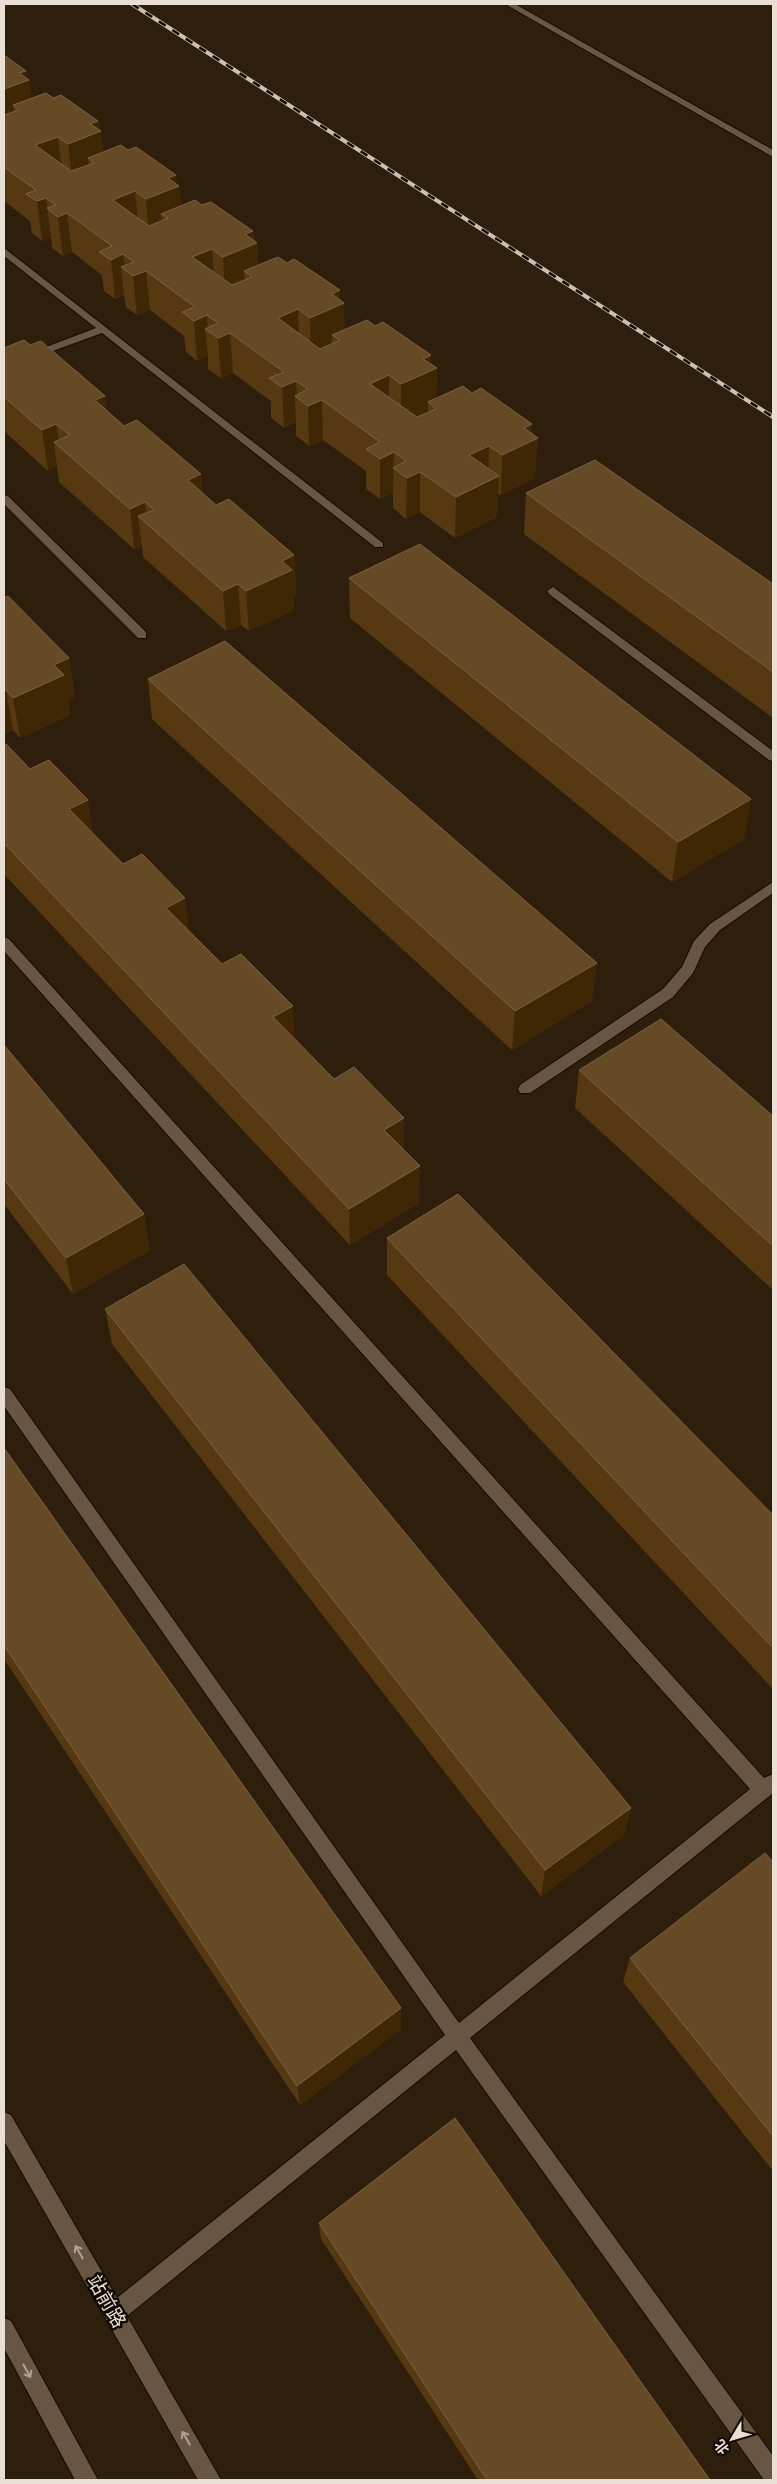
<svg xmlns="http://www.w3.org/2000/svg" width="777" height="2484" viewBox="0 0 777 2484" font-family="'Archivo Narrow','Noto Sans SC',sans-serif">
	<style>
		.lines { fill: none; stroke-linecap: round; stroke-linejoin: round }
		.minor-casing { stroke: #160800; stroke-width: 2 }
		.minor { fill: #685643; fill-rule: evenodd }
		.rail-casing { stroke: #ccc1b4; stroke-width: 4 }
		.rail { stroke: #110a04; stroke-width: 2.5; stroke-dasharray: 8; stroke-linecap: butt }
		.wall { fill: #563911 }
		.shaded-wall { fill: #3f2706 }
		.building { fill: #664a26; stroke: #7b6241 }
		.oneway { stroke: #b0a193 }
		.labels { text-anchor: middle; stroke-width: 5; stroke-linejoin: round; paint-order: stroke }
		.near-street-label { font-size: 19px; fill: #eadfd4; stroke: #110a04 }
	</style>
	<rect width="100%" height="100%" fill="#2e1f0d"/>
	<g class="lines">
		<!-- minor casing -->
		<g class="minor-casing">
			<path id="minor" d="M505,4H515L773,150V157Z
				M4,248L383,543V547H375L102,333L4,369V363L96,328L4,256Z
				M4,495L8,496L146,632V638H138L4,504Z
				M553,587L773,751V761L769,760L549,594L547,591Z
				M773,882V893L720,930L705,947L693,973L673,997L530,1093H520L518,1089L520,1085L663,989L682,967L694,941L710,924Z
				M4,937L9,939L764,1778L773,1774V1793L470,2038L773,2456V2480H764L456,2050L127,2316L221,2480H198L4,2141V2112L11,2115L117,2298L445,2035L4,1406V1387L10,1389L459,2023L750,1789L4,951Z
				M4,2318L11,2321L98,2480H75L4,2348Z"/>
		</g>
		<!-- minor -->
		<use href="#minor" class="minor"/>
		<!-- rail casing -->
		<g class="rail-casing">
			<path id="rail" d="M132,4L773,417"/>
		</g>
		<!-- rail -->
		<use href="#rail" class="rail"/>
	</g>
	<!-- wall -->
	<path class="wall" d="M4,55L29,80L31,99L53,98L98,121L103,152L177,184L179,186L181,206L202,205L253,231L254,240L257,243L258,266L340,300L344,303V329L375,326L431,355V364L437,368L436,399L472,393L532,424L531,433L535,478L501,495L498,494L497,517L455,538L420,512L406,519L393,508V493L380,499L366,489V471L323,440L309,446L296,436V422L284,428L271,418V401L233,373L221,378L208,369V356L197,361L186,352L184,336L150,310L137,315L126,307L124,295L115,299L104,291L102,275L72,252L63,256L52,248L51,237L42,241L32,233L30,221L4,201Z
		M4,348L107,411L124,426L201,474L202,493L216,505L294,555L296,595L294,596V610L249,631L241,625L226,631L143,557L142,546L134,549L59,482L57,466L48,471L4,431Z
		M526,493L773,584V718L524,534Z
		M349,578L744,839L672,882L350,618Z
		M4,598L69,658L75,698L68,701L70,715L20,738L13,730L4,734Z
		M148,679L592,1001L512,1050L152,719Z
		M4,745L30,769L404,1150L419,1203L350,1245L4,874Z
		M4,1045L144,1214L149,1251L73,1294L4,1204Z
		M579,1070L773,1116V1290L575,1108Z
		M387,1238L773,1515V1689L387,1275Z
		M105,1309L631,1808L624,1835L541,1896L112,1344Z
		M4,1448L401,2008V2029L300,2105L4,1659Z
		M773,1862V2171L623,1982L630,1958Z
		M319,2223L710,2480H478L321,2239Z"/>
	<!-- shaded-wall -->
	<path class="shaded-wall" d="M26,71L28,81L29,80L34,119L13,105L16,125L4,130V89L19,73Z
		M98,121L99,132L101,131L105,170L88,158L90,176L73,183L68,144L90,124Z
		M58,137L63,176L35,145Z
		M176,175L177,186H179L182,225L168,218L161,214L163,233L149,238L146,199L168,178Z
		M135,191L139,231L113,200Z
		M46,198L51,237L42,241L37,201Z
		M67,213L72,252L63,256L58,217Z
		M253,231L254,244L257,243L259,282L244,271L245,288L225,296L223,257L245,234Z
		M212,249L215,289L192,257Z
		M123,254L125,270L121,267L124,295L115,299L111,260Z
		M146,271L150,310L137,315L133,276Z
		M340,290V304L344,303L345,343L340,340L332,335V348L311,357L310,318L332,294Z
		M298,309L299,349L278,318Z
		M207,315L208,331L205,329L208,356L197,361L194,321Z
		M230,333L233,373L221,378L218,338Z
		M431,355V370L437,368L436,408L428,402V412L401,424V384L423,359Z
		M389,375V415L370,384Z
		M296,381L297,397L295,396L296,422L284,428L282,387Z
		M105,396L110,436L95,400Z
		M322,400L323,440L309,446L308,406Z
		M56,424L60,447L54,442L57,466L48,471L42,430Z
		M532,424L531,441L538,438L535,478L501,495L502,455L524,428Z
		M489,446L488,482L499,476L497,517L455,538L456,497L469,455Z
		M394,452L393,493L380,499V459Z
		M420,472V512L406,519L407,478Z
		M201,474L204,515L188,480Z
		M145,502L147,524L138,516L142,546L134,549L130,509Z
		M294,555L296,595L294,596V610L249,631L246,591L282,561Z
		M238,584L241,625L226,631L223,591Z
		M69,658L75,698L68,701L70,715L20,738L13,698L54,665Z
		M4,690H6L13,730L4,734Z
		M751,799L744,839L672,882L678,842Z
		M88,800L94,840L69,809Z
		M185,898L190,937L166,908Z
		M597,963L592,1001L512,1050L515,1011Z
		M293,1006L295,1044L273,1017Z
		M404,1118V1156L384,1130Z
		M420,1166L419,1203L350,1245L349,1209Z
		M144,1214L149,1251L73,1294L66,1258Z
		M631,1808L624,1835L541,1896L545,1870Z
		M401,2008V2029L300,2105L297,2086Z"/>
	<!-- building -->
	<path class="building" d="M4,55L26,71L19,73L29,80L4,89Z
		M46,93L53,98L61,95L98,121L90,124L101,131L68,144L58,137L35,145L71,171L94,163L88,158L121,145L128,150L136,147L176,175L168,178L179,186L146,199L135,191L113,200L149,226L168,218L161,214L195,200L202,205L211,202L253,231L245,234L257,243L223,257L212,249L192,257L232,285L252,277L244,271L278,257L287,263L294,259L340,290L332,294L344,303L310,318L298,309L278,318L320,349L340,340L332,335L367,320L375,326L383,322L431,355L423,359L437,368L401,384L389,375L370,384L417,417L436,409L428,402L463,386L472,393L481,388L532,424L524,428L538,438L502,455L489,446L469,455L499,476L456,497L420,472L407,478L393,468L406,461L394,452L380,459L366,449L380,442L322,400L308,406L295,396L308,389L296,381L282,387L269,378L284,372L230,333L218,338L205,329L218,323L207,315L194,321L182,312L195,307L146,271L133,276L121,267L134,262L123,254L111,260L99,252L112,246L67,213L58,217L47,208L56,205L46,198L37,201L26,194L36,190L4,167V115L19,110L13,105Z
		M24,340L30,345L41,341L105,396L95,400L124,426L137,420L201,474L188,480L216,505L229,499L294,555L282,561L292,570L246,591L238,584L223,591L138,516L154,510L145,502L130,509L54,442L70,435L56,424L42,430L4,397V348Z
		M595,460L773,584V672L526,493Z
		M420,544L751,799L678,842L349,578Z
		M8,596L69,658L54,665L64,675L13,698L6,690H4V598Z
		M225,641L597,963L515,1011L148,679Z
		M6,744L30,769L49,760L88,800L69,809L123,864L142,854L185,898L166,908L222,964L241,954L293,1006L273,1017L334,1079L354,1067L404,1118L384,1130L420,1166L349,1209L4,843V745Z
		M661,1019L773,1116V1246L579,1070Z
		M4,1045L144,1214L66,1258L4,1179Z
		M458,1194L773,1515V1648L387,1238Z
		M184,1264L631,1808L545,1870L105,1309Z
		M4,1448L401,2008L297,2086L4,1645Z
		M765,1853L773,1862V2136L630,1958Z
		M455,2118L710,2480H487L319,2223Z"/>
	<!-- one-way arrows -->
	<defs><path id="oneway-shaft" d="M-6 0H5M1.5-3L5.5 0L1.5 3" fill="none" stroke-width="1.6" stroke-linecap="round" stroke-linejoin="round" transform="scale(1.25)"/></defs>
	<g class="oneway">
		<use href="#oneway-shaft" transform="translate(79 2252) rotate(-120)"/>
		<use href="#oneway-shaft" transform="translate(27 2371) rotate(61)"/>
		<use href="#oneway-shaft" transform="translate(186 2438) rotate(-120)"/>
	</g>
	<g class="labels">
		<!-- near-street labels -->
		<g class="near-street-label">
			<text transform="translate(107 2301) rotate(60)" y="7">站前路</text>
		</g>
	</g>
	<!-- border -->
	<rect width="777" height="2484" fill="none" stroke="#eadfd4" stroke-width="10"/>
	<!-- north arrow -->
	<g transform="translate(732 2439) rotate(232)" stroke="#110a04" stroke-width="4" paint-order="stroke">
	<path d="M0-4L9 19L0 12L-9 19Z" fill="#eadfd4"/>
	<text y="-8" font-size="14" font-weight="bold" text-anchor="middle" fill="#eadfd4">北</text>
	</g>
</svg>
